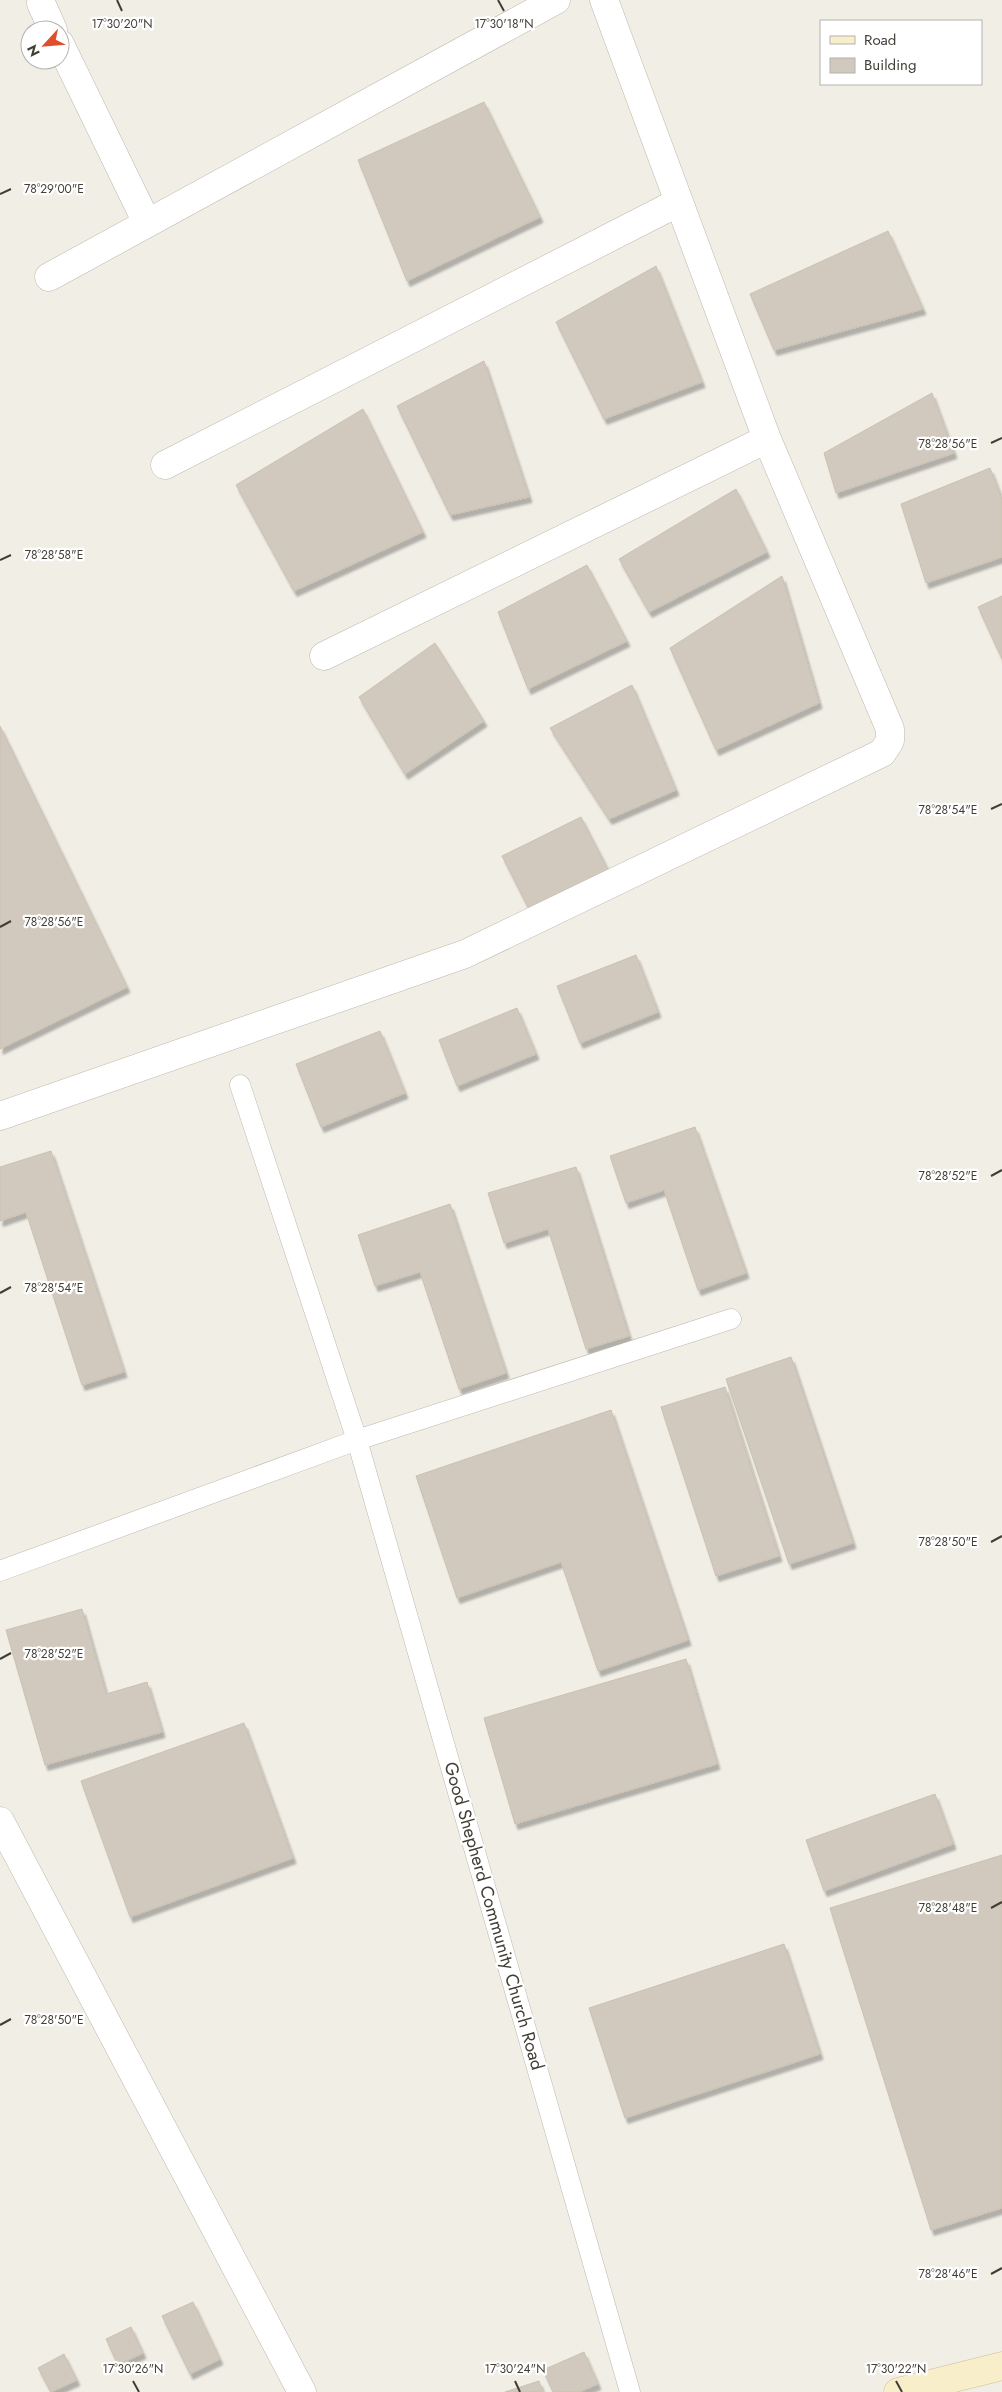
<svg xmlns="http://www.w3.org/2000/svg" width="1002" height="2392" viewBox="0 0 1002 2392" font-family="Jost,sans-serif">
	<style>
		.building { fill: #d1c9bd; stroke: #cbc1b1; filter: url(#shadow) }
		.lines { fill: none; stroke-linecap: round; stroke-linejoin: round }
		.service-casing { stroke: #beb8ad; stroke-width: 21 }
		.minor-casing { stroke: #beb8ad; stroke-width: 29 }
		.secondary-casing { stroke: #cbc09a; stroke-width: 29 }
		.service { stroke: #fff; stroke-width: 20 }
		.minor { stroke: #fff; stroke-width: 28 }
		.secondary { stroke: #f8eec9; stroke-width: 28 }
		.ticks { fill: none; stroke: #423e36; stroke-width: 2 }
		.labels { text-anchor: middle; stroke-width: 4.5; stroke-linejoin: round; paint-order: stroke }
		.street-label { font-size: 18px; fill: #423e36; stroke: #fff }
		.ticks-label { font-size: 12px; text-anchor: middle; fill: #423e36; stroke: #fff; stroke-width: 4.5; stroke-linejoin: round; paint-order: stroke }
	</style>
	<defs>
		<filter id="shadow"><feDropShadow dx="3" dy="5.5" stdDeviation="1" flood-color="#0004"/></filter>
	</defs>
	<rect width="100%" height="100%" fill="#f1eee6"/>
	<!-- building -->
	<path class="building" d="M484,102L540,217L407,281L358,160Z
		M888,231L923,309L774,350L750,294Z
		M656,266L702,382L604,419L556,322Z
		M484,361L529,497L450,515L397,406Z
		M932,393L954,453L836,493L824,453Z
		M363,409L423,532L294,591L236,485Z
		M990,468L1002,499V557L926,583L901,504Z
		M736,489L767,552L649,612L619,559Z
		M587,565L627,641L528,689L498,612Z
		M782,576L819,703L716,750L670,648Z
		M1002,596V659L978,607Z
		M435,643L484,721L405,774L359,697Z
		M632,685L676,790L609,819L550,728Z
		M0,726L127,987L0,1049Z
		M581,817L611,875L532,915L502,856Z
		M636,955L658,1012L580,1043L557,986Z
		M517,1008L536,1054L457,1086L439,1040Z
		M380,1031L405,1093L321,1127L296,1064Z
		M695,1127L746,1273L698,1290L664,1190L626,1203L610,1156Z
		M51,1151L124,1372L82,1385L26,1212L0,1221V1167Z
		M576,1167L629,1336L586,1349L548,1229L504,1243L488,1193Z
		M450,1204L506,1373L459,1389L420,1272L375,1286L358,1235Z
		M791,1357L853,1543L789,1564L726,1379Z
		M725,1387L779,1556L716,1576L661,1407Z
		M611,1410L688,1640L598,1671L561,1562L457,1598L416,1476Z
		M82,1609L106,1694L147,1682L162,1732L45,1765L6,1630Z
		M686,1659L717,1764L515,1824L484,1718Z
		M244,1723L293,1858L130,1917L81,1781Z
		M935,1794L953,1844L824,1891L806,1840Z
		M1002,1855V2208L931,2230L830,1908Z
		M784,1944L820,2054L625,2118L589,2008Z
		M193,2302L220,2359L190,2374L162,2316Z
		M131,2327L143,2353L118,2365L106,2339Z
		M584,2352L598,2384L579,2392H553L543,2370Z
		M64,2354L77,2380L51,2392L38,2368Z
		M539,2381L543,2392H505Z"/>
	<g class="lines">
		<!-- service casing -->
		<g class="service-casing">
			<path id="service" d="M240,1085L357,1440L630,2392
				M0,1571L357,1440L731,1319"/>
		</g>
		<!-- minor casing -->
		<g class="minor-casing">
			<path id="minor" d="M41,3L53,30
				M60,44L147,223
				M49,277L556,0
				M165,465L679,202
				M324,656L767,439
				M0,1116L465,954L882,753L890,741V729L767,439L604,0
				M0,1821L302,2392"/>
		</g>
		<!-- secondary casing -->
		<g class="secondary-casing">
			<path id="secondary" d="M898,2392L1002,2366"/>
		</g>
		<!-- service -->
		<use href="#service" class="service"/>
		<!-- minor -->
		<use href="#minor" class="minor"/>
		<!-- secondary -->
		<use href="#secondary" class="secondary"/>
	</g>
	<!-- ticks -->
	<path class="ticks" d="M117,0L122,11M498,0L504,11M0,194L11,189M991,443L1002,438M0,560L11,555M991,809L1002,804M0,927L11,921M991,1176L1002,1170M0,1293L11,1287M991,1542L1002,1536M0,1659L11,1653M991,1908L1002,1902M0,2025L11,2019M991,2274L1002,2268M133,2381L139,2392M515,2381L520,2392M896,2381L902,2392"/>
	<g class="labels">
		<!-- street labels -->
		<g class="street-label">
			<text transform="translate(494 1916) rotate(74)" y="6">Good Shepherd Community Church Road</text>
		</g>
	</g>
	<g class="ticks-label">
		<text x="122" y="28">17°30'20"N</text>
		<text x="504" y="28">17°30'18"N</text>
		<text x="54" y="193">78°29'00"E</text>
		<text x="948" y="448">78°28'56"E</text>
		<text x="54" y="559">78°28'58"E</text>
		<text x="948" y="814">78°28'54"E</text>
		<text x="54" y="926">78°28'56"E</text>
		<text x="948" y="1180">78°28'52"E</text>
		<text x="54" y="1292">78°28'54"E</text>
		<text x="948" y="1546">78°28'50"E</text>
		<text x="54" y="1658">78°28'52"E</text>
		<text x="948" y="1912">78°28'48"E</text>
		<text x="54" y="2024">78°28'50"E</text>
		<text x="948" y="2278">78°28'46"E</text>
		<text x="133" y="2373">17°30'26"N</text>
		<text x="515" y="2373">17°30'24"N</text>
		<text x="896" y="2373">17°30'22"N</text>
	</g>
	<!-- legend -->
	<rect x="820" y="20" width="162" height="65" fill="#ffffff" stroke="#b3b2af"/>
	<rect x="830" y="36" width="25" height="8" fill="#f8eec9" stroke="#b3b2af"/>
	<text x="864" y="45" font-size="15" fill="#423e36">Road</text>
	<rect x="830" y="58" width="25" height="15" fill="#d1c9bd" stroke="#b3b2af"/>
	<text x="864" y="70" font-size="15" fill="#423e36">Building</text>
	<!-- north arrow -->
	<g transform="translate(45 45) rotate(244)"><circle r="24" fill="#ffffff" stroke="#b3b2af"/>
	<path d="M0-4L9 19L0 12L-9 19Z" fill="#e04e2e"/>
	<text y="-8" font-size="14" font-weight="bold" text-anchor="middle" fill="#423e36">N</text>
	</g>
</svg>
